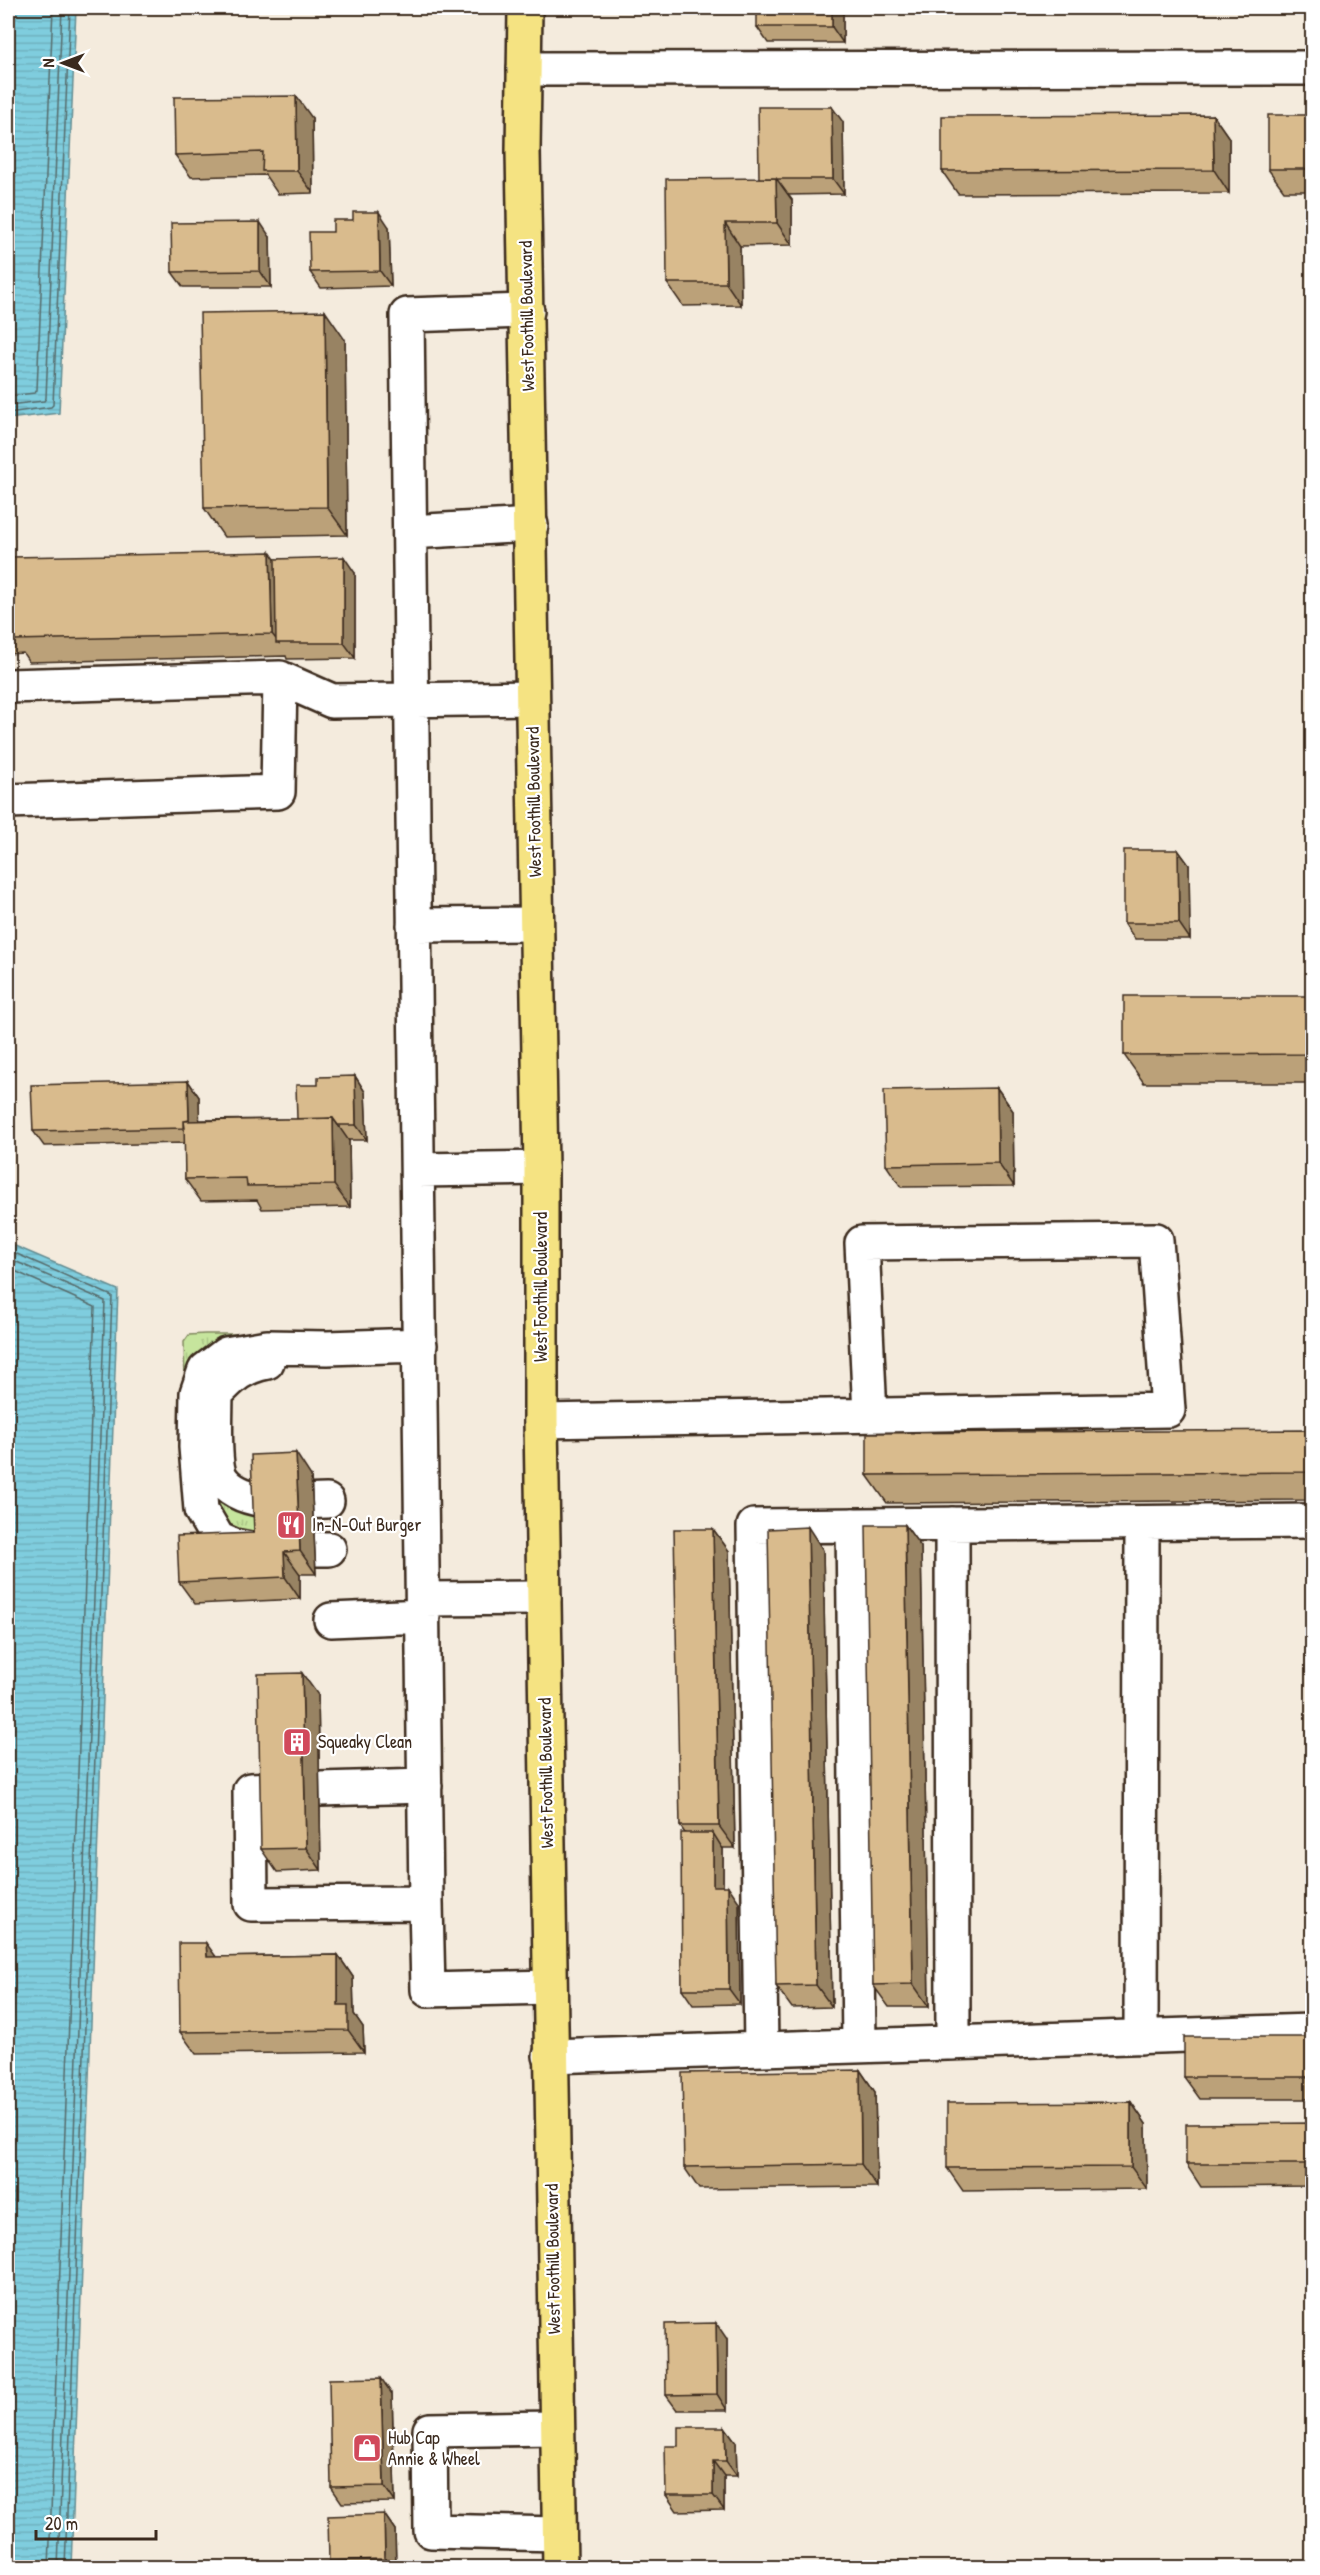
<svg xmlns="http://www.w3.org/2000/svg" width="1320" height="2575" viewBox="0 0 1320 2575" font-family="'Patrick Hand',sans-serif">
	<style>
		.grass { fill: url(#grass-tufts); stroke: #80885e; stroke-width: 1.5 }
		.water { fill: url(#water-rules); stroke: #648c91; stroke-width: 1.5 }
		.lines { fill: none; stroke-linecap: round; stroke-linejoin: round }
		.shore { stroke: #566b6b; stroke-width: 1.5 }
		.minor-casing { stroke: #3b2a1e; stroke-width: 38 }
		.major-casing { stroke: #3b2a1e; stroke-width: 38 }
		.minor { stroke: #fff; stroke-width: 33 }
		.major { stroke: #f5e382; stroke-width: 33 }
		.wall { fill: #bba179; stroke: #3b2a1e; stroke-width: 1.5 }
		.shaded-wall { fill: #988363; stroke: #3b2a1e; stroke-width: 1.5 }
		.building { fill: #d9bb8d; stroke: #3b2a1e; stroke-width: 1.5 }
		.labels { text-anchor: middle; stroke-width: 4.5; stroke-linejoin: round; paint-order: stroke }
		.street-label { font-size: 18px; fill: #3b2a1e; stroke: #fff }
		.poi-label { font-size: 18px; fill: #3b2a1e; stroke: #fff; text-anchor: start }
	</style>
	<defs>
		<pattern id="grass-tufts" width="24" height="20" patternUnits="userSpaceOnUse" patternTransform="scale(1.5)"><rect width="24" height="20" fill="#c6e59d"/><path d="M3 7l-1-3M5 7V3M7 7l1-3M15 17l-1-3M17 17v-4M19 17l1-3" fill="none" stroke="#abc587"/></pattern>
		<pattern id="water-rules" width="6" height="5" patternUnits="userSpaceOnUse" patternTransform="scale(1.5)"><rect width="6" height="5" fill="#7fcdde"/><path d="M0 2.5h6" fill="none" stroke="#6fb0be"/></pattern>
	</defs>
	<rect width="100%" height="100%" fill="#f4ebdd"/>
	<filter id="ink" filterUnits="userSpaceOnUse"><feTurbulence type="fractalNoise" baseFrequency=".0167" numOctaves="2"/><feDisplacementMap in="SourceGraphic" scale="12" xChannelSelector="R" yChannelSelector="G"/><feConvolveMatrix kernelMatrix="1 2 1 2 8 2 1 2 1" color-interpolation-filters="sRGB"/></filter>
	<g filter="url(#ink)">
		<!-- grass -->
		<path class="grass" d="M205,1334H246L185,1384L184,1342L189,1335Z
			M213,1482L259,1509L260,1544C224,1528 217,1523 213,1482Z"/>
		<!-- water -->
		<path class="water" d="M8,8H76L59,413L8,419Z
			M8,1243L118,1290L71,2567H8Z"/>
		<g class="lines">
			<!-- shore -->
			<path class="shore" d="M8,396L35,393L37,390L53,8
				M8,405L44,401L46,398L62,8
				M8,413L51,407L53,405L70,8
				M8,1250L112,1296L65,2568
				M8,1258L105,1301L58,2568
				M8,1268L95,1307L49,2568"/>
			<!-- minor casing -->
			<g class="minor-casing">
				<path id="minor" d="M524,69L1312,68
					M527,311L407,315L426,1903L428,1990L549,1987
					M410,532L531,525
					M8,686L280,678L332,701L532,698
					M8,801L278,792L280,678
					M414,925L535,924
					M418,1170L541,1168
					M267,1362C242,1367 233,1376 216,1394C216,1411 213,1464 221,1478C240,1507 296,1502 327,1501
					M541,1421L1168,1410L1156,1240L862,1243L870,1415
					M952,1524L953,2043
					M853,1525L859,2046
					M329,1549H250L234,1546L218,1539L201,1510L196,1447L197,1393L205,1370L226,1354L267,1347L327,1348L420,1345
					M423,1599L544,1598
					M331,1620L423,1616
					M276,1789L250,1790L251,1904L426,1903
					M320,1789L425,1786
					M1141,2037L1142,1523
					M761,2049L754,1526L1312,1521
					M550,2056L1312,2031
					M556,2428L430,2430L431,2531L559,2534"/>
			</g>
			<!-- major casing -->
			<g class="major-casing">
				<path id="major" d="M525,8L523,151L541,1168V1421L560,2568"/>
			</g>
			<!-- minor -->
			<use href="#minor" class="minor"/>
			<!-- major -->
			<use href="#major" class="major"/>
		</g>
		<!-- wall -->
		<path class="wall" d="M843,8V43H768L757,27Z
			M1213,115L1229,138V193L958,194L942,171Z
			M1312,115V191H1284L1268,169Z
			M312,118L313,193L278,194L265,175L191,177L175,155Z
			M843,122L844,194L788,195L792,200V245L740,246L741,305L683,306L667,283L759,178Z
			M353,220L389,227L391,286L321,288L310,272L333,232Z
			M270,237L271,287H183L172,272Z
			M345,340L347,535L224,537L204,508Z
			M275,559L355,573V658L287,659L286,656L29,662L23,653L8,654V566Z
			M1178,850L1189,865L1190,939H1135L1124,923Z
			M1312,996V1083H1144L1124,1055Z
			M355,1076L365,1092L367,1140H349L350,1207L262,1209L257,1200L201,1201L185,1179V1143L44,1146L33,1131L188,1081L199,1097V1120L297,1119L318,1085Z
			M997,1088L1013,1111L1014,1186L901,1187L886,1165Z
			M1312,1430V1500L887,1503L867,1475Z
			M311,1476L316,1574H300V1599L195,1604L179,1582L254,1533Z
			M905,1525L921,1547L929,2007H889L873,1985Z
			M713,1529L729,1551L735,1848H723V1886L739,1902L740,2004L693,2005L682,1989L685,1833L680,1826Z
			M823,1550L832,2007L792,2008L776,1986Z
			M318,1695L321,1870L277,1872L261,1849Z
			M338,1955L353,1977L354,2014L363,2027L364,2052L196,2054L180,2032L216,1957Z
			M1312,2037V2099H1200L1184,2077Z
			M860,2070L875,2092L877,2187L699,2189L684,2167Z
			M1131,2102L1146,2124L1147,2189L963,2191L947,2168Z
			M1312,2123V2186L1201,2187L1186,2164Z
			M727,2339V2410H677L666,2395Z
			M392,2394L395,2502L342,2503L331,2487Z
			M725,2427L736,2442L737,2476H724V2510L677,2511L666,2495L678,2446Z
			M384,2514L395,2530L396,2568H334L329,2561Z"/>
		<!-- shaded-wall -->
		<path class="shaded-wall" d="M832,8H843V43L832,27Z
			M296,96L312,118L313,193L297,171Z
			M832,107L843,122L844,194L833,179Z
			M1213,115L1229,138V193L1214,170Z
			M776,178L792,200V245L777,223Z
			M379,212L389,227L391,286L380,271Z
			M260,222L270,237L271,287L260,271Z
			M725,223L740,246L741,305L726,283Z
			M325,311L345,340L347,535L327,507Z
			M270,552L286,575L279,643L272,634Z
			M344,557L355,573V658L344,643Z
			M1178,850L1189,865L1190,939L1179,923Z
			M355,1076L365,1092L367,1140L356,1125Z
			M188,1081L199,1097L200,1143L189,1127Z
			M997,1088L1013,1111L1014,1186L998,1163Z
			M333,1118L349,1141L350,1207L334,1185Z
			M296,1453L311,1476L316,1574L300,1551Z
			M905,1525L921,1547L929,2007L913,1984Z
			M808,1527L823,1550L832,2007L816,1985Z
			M713,1529L729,1551L735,1848L719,1826Z
			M284,1552L300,1574V1599L285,1577Z
			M302,1673L318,1695L321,1870L306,1848Z
			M713,1833L723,1849V1902L713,1886Z
			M728,1886L739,1902L740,2004L729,1989Z
			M206,1943L222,1965L207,1957Z
			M338,1955L353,1977L354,2014L363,2027L364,2052L348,2030L338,2005Z
			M860,2070L875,2092L877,2187L861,2164Z
			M1131,2102L1146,2124L1147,2189L1131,2167Z
			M716,2323L727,2339V2410L717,2394Z
			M381,2378L392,2394L395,2502L384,2486Z
			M725,2427L736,2442L737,2476L726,2461Z
			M713,2461L724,2476V2510L713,2495Z
			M384,2514L395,2530L396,2568H392L385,2559Z"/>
		<!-- building -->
		<path class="building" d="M757,8H832V27H757Z
			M296,96L297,171H262L263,152L175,155L174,97Z
			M758,107H832L833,179H776V178H759Z
			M1213,115L1214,170L942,171V116Z
			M1268,115H1312V169H1268Z
			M776,178L777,223H725L726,283H667L666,179Z
			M353,212H379L380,271L310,272L309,232H333V220H353Z
			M260,222V271L172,272L171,223Z
			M325,311L327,507L204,508L200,313Z
			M270,552L272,634L14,640L12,557Z
			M344,557V643H276L275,559Z
			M8,566H12L14,638H8Z
			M1124,850H1178L1179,923H1124Z
			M1124,996H1312V1054L1124,1055Z
			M355,1076L356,1125H338L333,1118L297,1119L296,1085H318V1077Z
			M188,1081L189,1120L184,1121L185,1128L33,1131L31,1085Z
			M997,1088L998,1163L886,1165L884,1090Z
			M333,1118L334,1185L247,1186L246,1178L185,1179L184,1121Z
			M1312,1430V1472L867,1475V1433Z
			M296,1453L300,1551L284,1552L285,1577L179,1582L177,1536L254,1533L251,1455Z
			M866,1525H905L913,1984L873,1985Z
			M808,1527L816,1985L776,1986L768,1529Z
			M674,1529H713L719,1826H680Z
			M302,1673L306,1848L261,1849L258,1674Z
			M681,1833H713V1886H728L729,1989H682Z
			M179,1943H206L207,1957L338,1955V2005H348V2030L180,2032Z
			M1184,2037H1312V2077H1184Z
			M860,2070L861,2164L684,2167L682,2073Z
			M1131,2102V2167L947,2168V2103Z
			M1312,2123V2164H1186V2124Z
			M716,2323L717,2394L666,2395L665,2324Z
			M381,2378L384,2486L331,2487L329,2379Z
			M678,2427H725L726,2461H713V2495H666L665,2446H678Z
			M384,2514L385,2559L329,2561L328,2516Z"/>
	</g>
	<!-- icons -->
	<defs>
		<g id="restaurant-square" transform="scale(1.5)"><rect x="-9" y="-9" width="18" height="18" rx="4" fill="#d1495b" stroke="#fff"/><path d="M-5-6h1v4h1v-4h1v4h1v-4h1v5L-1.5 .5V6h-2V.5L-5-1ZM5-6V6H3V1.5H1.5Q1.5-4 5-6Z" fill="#fff"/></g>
		<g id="building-square" transform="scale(1.5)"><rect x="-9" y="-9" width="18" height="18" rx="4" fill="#d1495b" stroke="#fff"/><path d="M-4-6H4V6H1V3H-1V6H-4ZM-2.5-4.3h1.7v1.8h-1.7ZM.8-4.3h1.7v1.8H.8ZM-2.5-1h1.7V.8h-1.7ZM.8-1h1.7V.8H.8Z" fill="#fff"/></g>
		<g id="shop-square" transform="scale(1.5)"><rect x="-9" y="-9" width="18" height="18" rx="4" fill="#d1495b" stroke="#fff"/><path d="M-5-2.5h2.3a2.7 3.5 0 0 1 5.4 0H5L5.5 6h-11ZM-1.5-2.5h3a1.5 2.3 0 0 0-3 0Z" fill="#fff"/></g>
	</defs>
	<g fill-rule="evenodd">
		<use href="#restaurant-square" x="291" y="1525"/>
		<use href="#building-square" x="297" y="1742"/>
		<use href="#shop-square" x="367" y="2448"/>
	</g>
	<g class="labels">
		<!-- street labels -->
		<g class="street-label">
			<text transform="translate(527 316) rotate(-91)" y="6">West Foothill Boulevard</text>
			<text transform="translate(534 802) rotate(-91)" y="6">West Foothill Boulevard</text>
			<text transform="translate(541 1287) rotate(-90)" y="6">West Foothill Boulevard</text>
			<text transform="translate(546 1773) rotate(-91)" y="6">West Foothill Boulevard</text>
			<text transform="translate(553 2259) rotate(-91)" y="6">West Foothill Boulevard</text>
		</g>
		<!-- poi labels -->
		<g class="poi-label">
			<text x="312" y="1531">In-N-Out Burger</text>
			<text x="318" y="1748">Squeaky Clean</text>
			<text x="388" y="2444">Hub Cap<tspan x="388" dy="21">Annie &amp; Wheel</tspan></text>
		</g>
	</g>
	<!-- margin -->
	<rect width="1320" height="2575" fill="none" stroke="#fff" stroke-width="30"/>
	<rect x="15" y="15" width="1290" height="2545" fill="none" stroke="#3b2a1e" stroke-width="2" filter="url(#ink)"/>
	<!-- north arrow -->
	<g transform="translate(63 63) rotate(270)" stroke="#ffffff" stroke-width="4.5" paint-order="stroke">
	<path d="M0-4.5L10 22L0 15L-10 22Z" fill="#3b2a1e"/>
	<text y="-9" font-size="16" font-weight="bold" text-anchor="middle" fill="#3b2a1e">N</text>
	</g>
	<!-- scale -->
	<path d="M36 2530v9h120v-9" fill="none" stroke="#3b2a1e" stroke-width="3"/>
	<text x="45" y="2530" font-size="18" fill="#3b2a1e" stroke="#ffffff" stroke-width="4.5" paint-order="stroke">20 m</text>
</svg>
